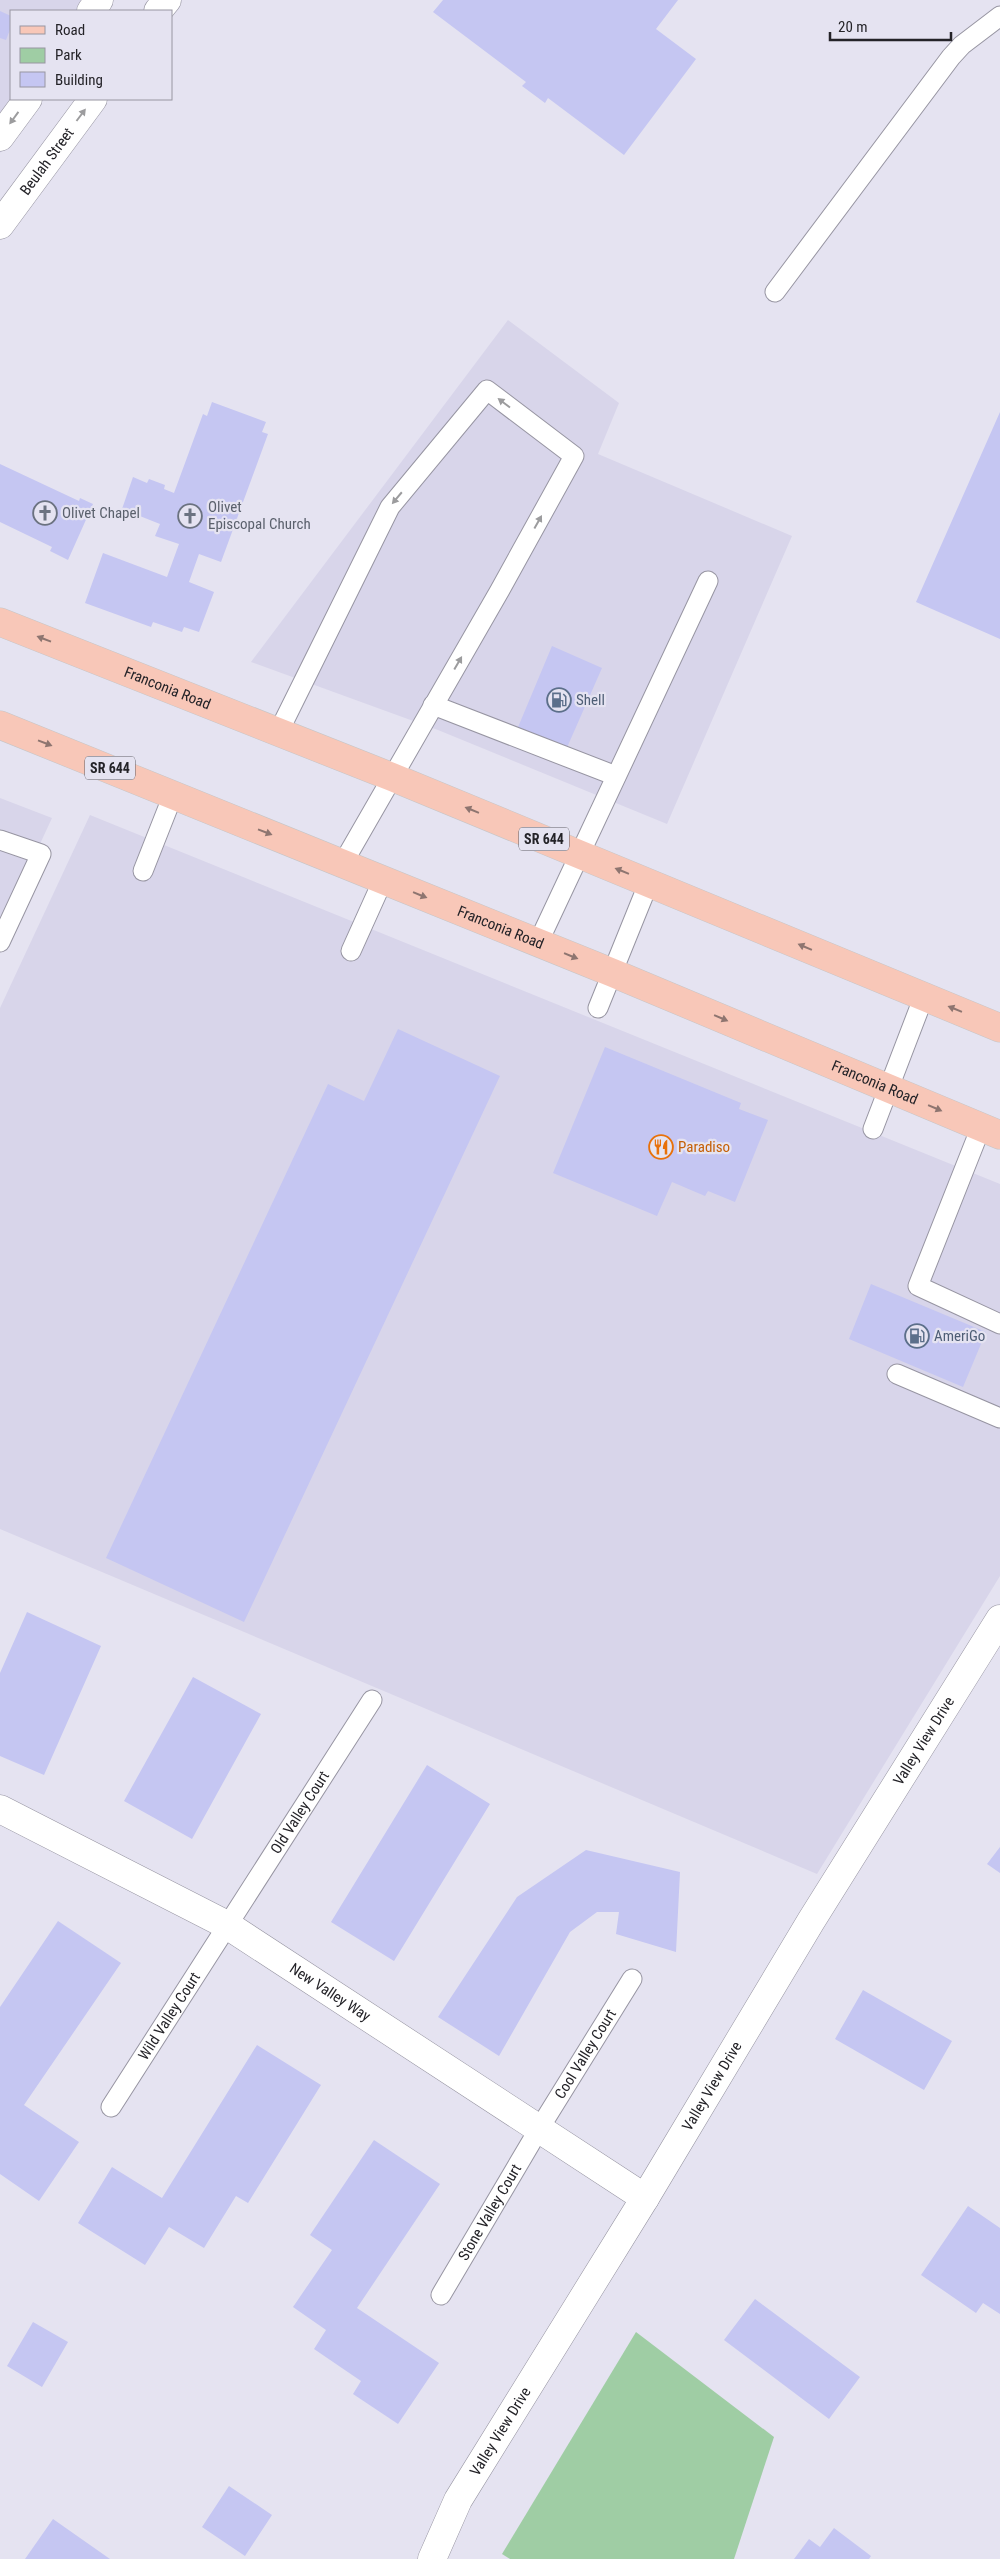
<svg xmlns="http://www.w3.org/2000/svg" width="1000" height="2559" viewBox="0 0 1000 2559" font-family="'Roboto Condensed',sans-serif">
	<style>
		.built { fill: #d8d5ea }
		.green { fill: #9fcda4 }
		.building { fill: #c5c6f2 }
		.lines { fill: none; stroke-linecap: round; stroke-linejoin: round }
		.lane-casing { stroke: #9795a2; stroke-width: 21 }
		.street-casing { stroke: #9795a2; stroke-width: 29 }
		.secondary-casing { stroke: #9795a2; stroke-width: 29 }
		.primary-casing { stroke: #c6c6c7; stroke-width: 29 }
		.lane { stroke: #fff; stroke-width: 19 }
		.street { stroke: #fff; stroke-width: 28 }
		.secondary { stroke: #fff; stroke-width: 28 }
		.primary { stroke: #f8c7b8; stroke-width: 28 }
		.oneway { fill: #9c9c9e }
		.oneway2 { fill: #8e7570 }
		.labels { text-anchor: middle; stroke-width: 4.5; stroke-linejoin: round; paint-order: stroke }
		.shield { fill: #e5e3f1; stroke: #5e5d64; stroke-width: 1 }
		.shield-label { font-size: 14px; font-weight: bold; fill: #242328 }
		.street-label { font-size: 15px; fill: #242328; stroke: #e5e3f1 }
		.worship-label { font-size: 15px; fill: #5b616d; stroke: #e5e3f1; text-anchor: start }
		.service-label { font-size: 15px; fill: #4e5e75; stroke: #e5e3f1; text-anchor: start }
		.food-label { font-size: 15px; fill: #c56008; stroke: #e5e3f1; text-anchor: start }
	</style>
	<rect width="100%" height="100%" fill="#e5e3f1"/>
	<!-- built -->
	<path class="built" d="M0,0H111L102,11H11V99H39L0,153Z
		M508,320L619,403L598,454L792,536L667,824L438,730L251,662Z
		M0,798L52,818L0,930Z
		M90,815L1000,1184V1576L817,1874L0,1529V1008Z"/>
	<!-- green -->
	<path class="green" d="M636,2332L774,2437L734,2559H510L502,2554Z"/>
	<!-- building -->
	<path class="building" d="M443,0H678L656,29L696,59L624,155L548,98L545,103L522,86L526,82L433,12Z
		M0,11L11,16V27L6,40L0,38Z
		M212,402L266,422L262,432L268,434L221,562L199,554L189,582L214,592L199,632L184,627L182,632L153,622L151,627L85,603L103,553L167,577L179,544L155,536L160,524L122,509L133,477L147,483L149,479L165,485L164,489L174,493L203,414L207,416Z
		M1000,412V639L916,602Z
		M0,464L79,501L80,498L93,504L68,560L50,551L52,547L0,522Z
		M552,646L602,668L565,752L516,732Z
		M398,1029L500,1076L244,1622L106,1558L328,1084L364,1101Z
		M605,1047L741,1103L739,1109L768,1120L735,1202L708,1191L705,1196L672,1182L657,1216L553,1173Z
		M871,1284L986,1332L963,1387L849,1339Z
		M27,1612L101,1646L44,1775L0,1756V1673Z
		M193,1677L261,1714L192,1839L124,1801Z
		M427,1765L490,1804L394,1961L331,1922Z
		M1000,1847V1873L987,1864Z
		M586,1850L680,1872L676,1952L616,1934L619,1912H597L570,1932L499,2056L438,2017L517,1897Z
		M58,1921L121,1963L24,2105L79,2142L39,2201L0,2174V2007Z
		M863,1990L952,2041L924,2090L835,2039Z
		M257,2045L321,2085L248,2203L236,2196L204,2248L169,2227L145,2265L78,2223L112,2167L162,2198Z
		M374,2140L440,2184L357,2308L439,2363L398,2424L353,2394L361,2381L314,2349L326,2330L293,2307L332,2250L310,2235Z
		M968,2206L1000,2228V2314L983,2303L976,2313L921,2275Z
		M755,2299L860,2377L829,2419L724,2340Z
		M33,2322L68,2342L42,2387L7,2366Z
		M229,2486L272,2515L245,2556L202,2527Z
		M53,2519L110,2559H25Z
		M834,2528L871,2556L869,2559H794L809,2539L820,2547Z"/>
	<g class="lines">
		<!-- lane casing -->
		<g class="lane-casing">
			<g id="lane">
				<path d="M775,292L951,57L962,45L1000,16"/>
				<path d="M433,705L616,776"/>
				<path d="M279,731L390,507L487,390L574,456L500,590L343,863"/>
				<path d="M0,840L41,854L0,942"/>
				<path d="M143,871L173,795"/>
				<path d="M538,943L708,581"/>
				<path d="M351,951L383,880"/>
				<path d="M598,1008L649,882"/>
				<path d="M981,1127L918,1286L1000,1324"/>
				<path d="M873,1129L924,996"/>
				<path d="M897,1374L1000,1418"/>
				<path id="s1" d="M111,2107L372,1700"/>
				<path id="s2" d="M441,2295L539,2129L632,1979"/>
			</g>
		</g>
		<!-- street casing -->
		<g class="street-casing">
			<g id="street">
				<path id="s3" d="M0,1809L227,1925L645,2198"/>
				<path id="s4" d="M432,2559L458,2500L645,2198L811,1921L1000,1619"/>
			</g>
		</g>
		<!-- secondary casing -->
		<g class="secondary-casing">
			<g id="secondary">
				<path d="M91,11L99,0"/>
				<path d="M158,11L167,0"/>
				<path d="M0,137L28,99"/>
				<path id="s5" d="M0,225L93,99"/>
			</g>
		</g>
		<!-- primary casing -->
		<g class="primary-casing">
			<g id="primary">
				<path id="s6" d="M0,622L392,777L1000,1028"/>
				<path id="s7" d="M0,725L613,973L1000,1135"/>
			</g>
		</g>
		<!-- lane -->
		<use href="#lane" class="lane"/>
		<!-- street -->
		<use href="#street" class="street"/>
		<!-- secondary -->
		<use href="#secondary" class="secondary"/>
		<!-- primary -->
		<use href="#primary" class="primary"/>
	</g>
	<!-- one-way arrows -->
	<defs><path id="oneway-solid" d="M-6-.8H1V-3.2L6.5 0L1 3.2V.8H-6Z" transform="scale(1.25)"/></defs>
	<g class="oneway">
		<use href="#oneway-solid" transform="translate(81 115) rotate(-53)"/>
		<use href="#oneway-solid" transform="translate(14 118) rotate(126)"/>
		<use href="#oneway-solid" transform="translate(504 403) rotate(-143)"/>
		<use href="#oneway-solid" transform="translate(397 498) rotate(130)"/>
		<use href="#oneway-solid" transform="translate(538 522) rotate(-61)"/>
		<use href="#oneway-solid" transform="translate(458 663) rotate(-60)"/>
	</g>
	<g class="oneway2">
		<use href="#oneway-solid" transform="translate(44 639) rotate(-159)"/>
		<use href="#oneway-solid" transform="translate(45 743) rotate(21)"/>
		<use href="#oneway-solid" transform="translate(472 810) rotate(-158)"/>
		<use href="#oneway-solid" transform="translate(265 832) rotate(21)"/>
		<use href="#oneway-solid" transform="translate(622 871) rotate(-158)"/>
		<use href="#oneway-solid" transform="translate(420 895) rotate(22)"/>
		<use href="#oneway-solid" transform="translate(805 947) rotate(-157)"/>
		<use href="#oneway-solid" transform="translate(571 956) rotate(22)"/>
		<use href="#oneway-solid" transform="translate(955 1009) rotate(-158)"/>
		<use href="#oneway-solid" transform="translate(721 1018) rotate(23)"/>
		<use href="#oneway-solid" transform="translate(935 1108) rotate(23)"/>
	</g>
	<!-- icons -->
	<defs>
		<g id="church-ring" transform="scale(1.25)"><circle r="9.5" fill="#e5e3f1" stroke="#6b7280" stroke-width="1.5"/><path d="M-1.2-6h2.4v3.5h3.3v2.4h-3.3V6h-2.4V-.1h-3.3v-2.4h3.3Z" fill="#6b7280"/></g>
		<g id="fuel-ring" transform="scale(1.25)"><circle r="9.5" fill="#e5e3f1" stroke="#5c6f8a" stroke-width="1.5"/><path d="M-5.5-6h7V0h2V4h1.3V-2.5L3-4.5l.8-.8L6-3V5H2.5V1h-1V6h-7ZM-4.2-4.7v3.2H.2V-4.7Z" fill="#5c6f8a"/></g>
		<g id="restaurant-ring" transform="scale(1.25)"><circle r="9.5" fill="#e5e3f1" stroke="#e8710a" stroke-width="1.5"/><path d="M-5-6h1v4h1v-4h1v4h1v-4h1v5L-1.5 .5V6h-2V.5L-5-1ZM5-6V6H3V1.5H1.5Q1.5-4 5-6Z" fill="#e8710a"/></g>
	</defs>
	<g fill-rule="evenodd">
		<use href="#church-ring" x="45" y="513"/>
		<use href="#church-ring" x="190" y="516"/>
		<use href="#fuel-ring" x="559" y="700"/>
		<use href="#restaurant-ring" x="661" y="1147"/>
		<use href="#fuel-ring" x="917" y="1336"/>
	</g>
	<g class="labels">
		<!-- shield labels -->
		<g class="shield">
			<rect x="85" y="756.5" width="50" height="23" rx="4"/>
			<rect x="519" y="827.5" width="50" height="23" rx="4"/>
		</g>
		<g class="shield-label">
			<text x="110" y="773">SR 644</text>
			<text x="544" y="844">SR 644</text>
		</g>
		<!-- street labels -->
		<g class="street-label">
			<text dy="5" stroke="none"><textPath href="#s5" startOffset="79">Beulah Street</textPath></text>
			<text dy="5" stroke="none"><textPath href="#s6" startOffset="180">Franconia Road</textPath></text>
			<text dy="5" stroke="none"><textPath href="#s7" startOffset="540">Franconia Road</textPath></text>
			<text dy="5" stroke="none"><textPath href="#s7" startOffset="945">Franconia Road</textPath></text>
			<text dy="5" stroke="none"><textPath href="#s4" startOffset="955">Valley View Drive</textPath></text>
			<text dy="5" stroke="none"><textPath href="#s1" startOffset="350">Old Valley Court</textPath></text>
			<text dy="5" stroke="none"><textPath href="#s3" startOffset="378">New Valley Way</textPath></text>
			<text dy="5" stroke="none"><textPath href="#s1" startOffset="108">Wild Valley Court</textPath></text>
			<text dy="5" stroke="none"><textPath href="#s2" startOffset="281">Cool Valley Court</textPath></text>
			<text dy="5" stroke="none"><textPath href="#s4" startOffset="550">Valley View Drive</textPath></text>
			<text dy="5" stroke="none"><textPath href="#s2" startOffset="96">Stone Valley Court</textPath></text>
			<text dy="5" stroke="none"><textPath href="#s4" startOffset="145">Valley View Drive</textPath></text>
		</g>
		<!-- worship labels -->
		<g class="worship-label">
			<text x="208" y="512">Olivet<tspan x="208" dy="17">Episcopal Church</tspan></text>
			<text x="62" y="518">Olivet Chapel</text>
		</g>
		<!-- service labels -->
		<g class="service-label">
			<text x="576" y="705">Shell</text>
			<text x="934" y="1341">AmeriGo</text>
		</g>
		<!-- food labels -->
		<g class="food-label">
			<text x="678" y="1152">Paradiso</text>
		</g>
	</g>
	<!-- legend -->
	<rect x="10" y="10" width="162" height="90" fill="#e5e3f1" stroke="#9896a1"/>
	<rect x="20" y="26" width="25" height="8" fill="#f8c7b8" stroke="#9896a1"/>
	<text x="55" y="35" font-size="15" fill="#242328">Road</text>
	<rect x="20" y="48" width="25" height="15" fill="#9fcda4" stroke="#9896a1"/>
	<text x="55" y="60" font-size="15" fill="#242328">Park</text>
	<rect x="20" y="72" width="25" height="15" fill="#c5c6f2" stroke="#9896a1"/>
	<text x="55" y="85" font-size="15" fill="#242328">Building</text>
	<!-- scale -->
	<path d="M830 32v8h121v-8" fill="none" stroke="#242328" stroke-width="2.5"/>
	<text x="838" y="32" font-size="15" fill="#242328" stroke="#e5e3f1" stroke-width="4" paint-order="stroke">20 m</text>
</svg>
